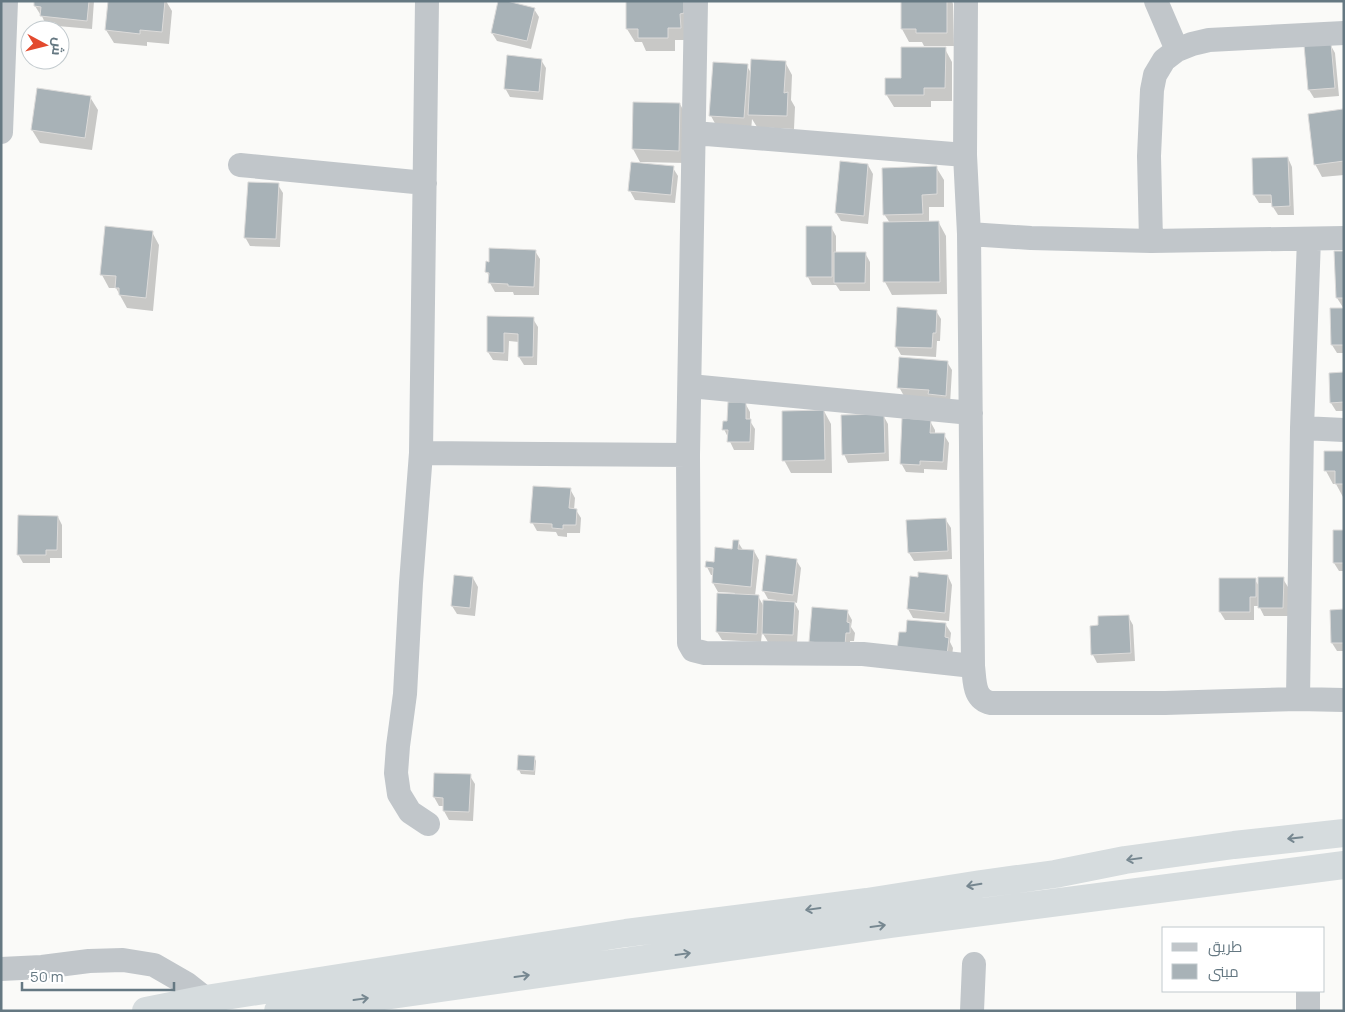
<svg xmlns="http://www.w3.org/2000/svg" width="1345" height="1012" viewBox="0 0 1345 1012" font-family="Manrope,Cairo,sans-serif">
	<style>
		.shadow { fill: #0003 }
		.building { fill: #a8b2b7; stroke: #dcdbda }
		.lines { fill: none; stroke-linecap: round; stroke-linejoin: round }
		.minor { stroke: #c1c6ca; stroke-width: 24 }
		.trunk { stroke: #d6dcde; stroke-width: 28 }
		.oneway { stroke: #768790 }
	</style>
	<rect width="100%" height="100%" fill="#fafaf8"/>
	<!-- shadow -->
	<path class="shadow" d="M35,1H94L92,29L46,25L41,14H40L35,6Z
		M109,1H166L172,11L169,44L147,42V46L114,43L106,30Z
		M627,1H687L688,40H675V51H646L642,42H635L627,29Z
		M902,1H952L953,4L954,46H924L922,42H909L902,29Z
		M534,9L539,17L531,49L497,41L492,33Z
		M1330,44L1335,53L1339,96L1314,98L1309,90Z
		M945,49L952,62V101H931V107H894L886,94L903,79Z
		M541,60L546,68L543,100L510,97L505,88Z
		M785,62L792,75L791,100L795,107L794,129L757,127L752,119L751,131L718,129L711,116L714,63L747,66L751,73Z
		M90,97L98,110L92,150L40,143L32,130Z
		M634,103L680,104L687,117L686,163L640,162L633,149Z
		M1343,110L1344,112V175L1322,177L1315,164Z
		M1288,158L1292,167L1294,215H1278L1273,207V203H1259L1254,195Z
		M868,165L873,174L868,224L841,221L836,213Z
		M936,167L944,180V207H929V223H939L946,236L947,294L892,295L885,282L890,223L884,214Z
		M673,168L678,176L675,203L635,200L630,191Z
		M278,185L283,193L280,247L250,246L245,237Z
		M831,227L836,236V253H865L870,262V291H840L836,285H812L808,277Z
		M152,232L159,245L153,311L127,308L116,288H109L102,275Z
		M535,251L540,259L539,295H514L513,292H495L490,283V278L487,272Z
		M1344,252V353H1337L1332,345L1344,309L1337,298Z
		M936,311L941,319L940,341H937L936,357L901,355L896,346Z
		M489,317L533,319L538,327L537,365H524L519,357V342L509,341L508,361L493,360L488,352Z
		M947,362L952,370L950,404L904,396L899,387Z
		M1344,374V411H1336L1331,403Z
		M745,403L750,412V421L755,429L754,450H734L724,429Z
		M824,411L831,424L832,473H791L784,460Z
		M883,415L888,424L889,461L848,463L844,454Z
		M930,421L935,430V434L944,435L949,443L947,470L924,469V473L906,472L901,463Z
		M1344,452V497H1343L1336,484H1333L1326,471Z
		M570,489L575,498L574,510H576L581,518L580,533H567V537L558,536L556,532L537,531L532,522Z
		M58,517L62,525V558H50V563H23L18,554Z
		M946,520L951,528L952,559L914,561L909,553Z
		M1344,532V571H1339L1334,563Z
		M738,542L743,550L754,551L759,560L755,596H758L764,607L776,602V600L768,599L763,590L796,560L801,568L797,603L794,602L799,611L797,643L768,642L762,632L761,642L722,640L717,632L735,593L718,592L713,583L714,575H711L707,567L715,563L733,550Z
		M948,576L952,585L949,621L913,618L908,609Z
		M473,578L478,587L475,616L457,614L452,606Z
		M1283,579L1288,587V616H1264L1259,606H1254V620H1225L1220,612L1255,580L1259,586Z
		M847,611L852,620L851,627L855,633L854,641H850V653L815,650Z
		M1332,611H1344V651H1337L1332,643Z
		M1128,616L1133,625L1135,661L1097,663L1093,655Z
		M946,625L951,633L950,642L953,648L951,663L900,633Z
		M534,757L536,761L535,775L521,774L519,770Z
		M470,776L475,784L473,821L449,820L444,811V806H439L434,797Z"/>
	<!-- building -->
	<path class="building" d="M34,1H89L87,21L40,16L41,7L34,6Z
		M108,1H165L162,32L140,30V34L105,30Z
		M498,1H507L535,8L527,41L491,33Z
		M626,1H684V13L680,14L681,28H668V38H638V29H626Z
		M901,1H947V33H916V29H901Z
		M1331,43L1335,88L1308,90L1304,45Z
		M901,47H946L945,88H924V95H885V78H901Z
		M507,55L542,59L539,92L504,89Z
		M751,59L786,61L784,93L788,92L787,116L748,115Z
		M713,62L748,64L744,118L709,116Z
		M37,88L91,96L85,138L31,130Z
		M633,102L680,103L679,151L632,149Z
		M1343,109L1344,161L1314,165L1308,114Z
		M1288,157L1290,206L1272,207L1271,195H1253L1252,158Z
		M840,161L868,164L864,216L835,213Z
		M631,162L674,166L671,195L628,191Z
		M937,166V194L922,195L923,214L883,215L882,168Z
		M248,182L279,183L276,239L244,238Z
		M939,221L940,282H883V222Z
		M105,226L153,231L146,298L119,295V288H115L116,276L100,275Z
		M806,226H832V277H806Z
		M489,248L536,250L534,287L508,286V284L488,283L489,273L485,272L486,261L489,262Z
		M1334,251H1344V298H1336Z
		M834,252H866L865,283H834Z
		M897,307L937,310L936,333H933L932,348L895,347Z
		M1330,308H1344V345H1331Z
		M487,316L534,317L533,357H518V334L504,333V353L487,352Z
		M899,357L948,361L946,396L928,394L929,390L897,388Z
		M1344,372V402L1330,403L1329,373Z
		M728,402H746V419H751L750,442H727L728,430H722L723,421H727Z
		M824,410L825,460L782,461V411Z
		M884,414L885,453L842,455L841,415Z
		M902,418L931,420L930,433H945L943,462L920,461V465L900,464Z
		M1324,451H1344V484H1335V471H1324Z
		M533,486L571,488L569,508L577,509L576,525H563V529L552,528V524L530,523Z
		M18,515L58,516L57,550H46V555H17Z
		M946,518L948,551L908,553L906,520Z
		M1333,530H1344V563H1333Z
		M733,540H739L738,549L754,550L751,587L712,583L713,568L705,567L706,561L714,562L715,547L732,549Z
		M766,555L797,559L793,595L762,591Z
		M918,572L948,575L945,613L907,609L910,576L918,577Z
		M454,575L473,577L470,608L451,606Z
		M1258,577H1284L1283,608H1258Z
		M1219,578H1256V597H1250V612H1219Z
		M717,593L759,595L757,634L716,632Z
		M763,600L795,602L793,635L762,634Z
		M812,607L848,610L847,622L850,623V633H846L845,645L809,642Z
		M1344,609V643H1331L1330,610Z
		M1129,615L1131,653L1091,655L1090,626L1098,625V616Z
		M907,620L946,623L945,637L949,638L947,655L897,650L899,632H906Z
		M518,755L535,756L534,771L517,770Z
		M434,773L471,774L469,812L443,811V798L433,797Z"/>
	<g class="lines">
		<!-- minor -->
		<path class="minor" d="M427,1L421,453L411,583L405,694L398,746L396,773L399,794L410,812L428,824
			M696,1L688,455L689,643L693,650L705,653L863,654L973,666
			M966,1L965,155L969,234L970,337L973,666C975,681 973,699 991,703H1165L1298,699L1344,700
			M1156,1L1177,50
			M1,132L6,1
			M694,133L965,155
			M240,165L425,183
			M969,234L1031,238L1151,241L1344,238
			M1151,241L1149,156L1152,90L1155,75L1164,60L1177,50L1192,44L1209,40L1344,33
			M690,386L971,413
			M1302,428L1344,430
			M421,453L688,455
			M1298,699L1302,428L1309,239
			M1,969L42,967L89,961L123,960L154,965L187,984L206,999
			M1308,991V1011
			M972,1011L974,964"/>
		<!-- trunk -->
		<path class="trunk" d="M146,1011L206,999L626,933L867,902L981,884L1055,874L1125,860L1234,845L1344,833
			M278,1011L891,924L1344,865"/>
	</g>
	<!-- one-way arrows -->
	<defs><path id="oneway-shaft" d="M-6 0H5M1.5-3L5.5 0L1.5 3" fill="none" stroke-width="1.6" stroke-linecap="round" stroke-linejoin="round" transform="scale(1.25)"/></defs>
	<g class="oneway">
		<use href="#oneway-shaft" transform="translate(1295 838) rotate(174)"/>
		<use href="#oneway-shaft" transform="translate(1134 859) rotate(172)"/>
		<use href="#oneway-shaft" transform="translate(974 885) rotate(171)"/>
		<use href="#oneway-shaft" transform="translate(813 909) rotate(172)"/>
		<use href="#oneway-shaft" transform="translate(878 926) rotate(-8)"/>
		<use href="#oneway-shaft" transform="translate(683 954) rotate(-8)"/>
		<use href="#oneway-shaft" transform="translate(522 976) rotate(-8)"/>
		<use href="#oneway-shaft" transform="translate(361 999) rotate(-8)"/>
	</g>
	<!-- border -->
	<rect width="1345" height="1012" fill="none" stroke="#657882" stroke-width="5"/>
	<!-- legend -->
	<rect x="1162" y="927" width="162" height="65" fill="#ffffff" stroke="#c1c9cd"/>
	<rect x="1172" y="943" width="25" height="8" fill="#c1c6ca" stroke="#c1c9cd"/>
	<text x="1208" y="952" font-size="15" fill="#657882">طريق</text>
	<rect x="1172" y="964" width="25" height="15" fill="#a8b2b7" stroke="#c1c9cd"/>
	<text x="1208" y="977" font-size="15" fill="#657882">مبنى</text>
	<!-- north arrow -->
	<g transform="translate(45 45) rotate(97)"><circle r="24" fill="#ffffff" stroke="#c1c9cd"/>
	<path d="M0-4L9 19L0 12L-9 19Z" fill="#e34a2e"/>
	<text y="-8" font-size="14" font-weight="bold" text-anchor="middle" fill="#657882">ش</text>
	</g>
	<!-- scale -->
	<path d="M22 982v8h152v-8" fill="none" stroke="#657882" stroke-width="2.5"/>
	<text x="30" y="982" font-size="15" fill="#657882" stroke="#ffffff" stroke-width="4" paint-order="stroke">50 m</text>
</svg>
